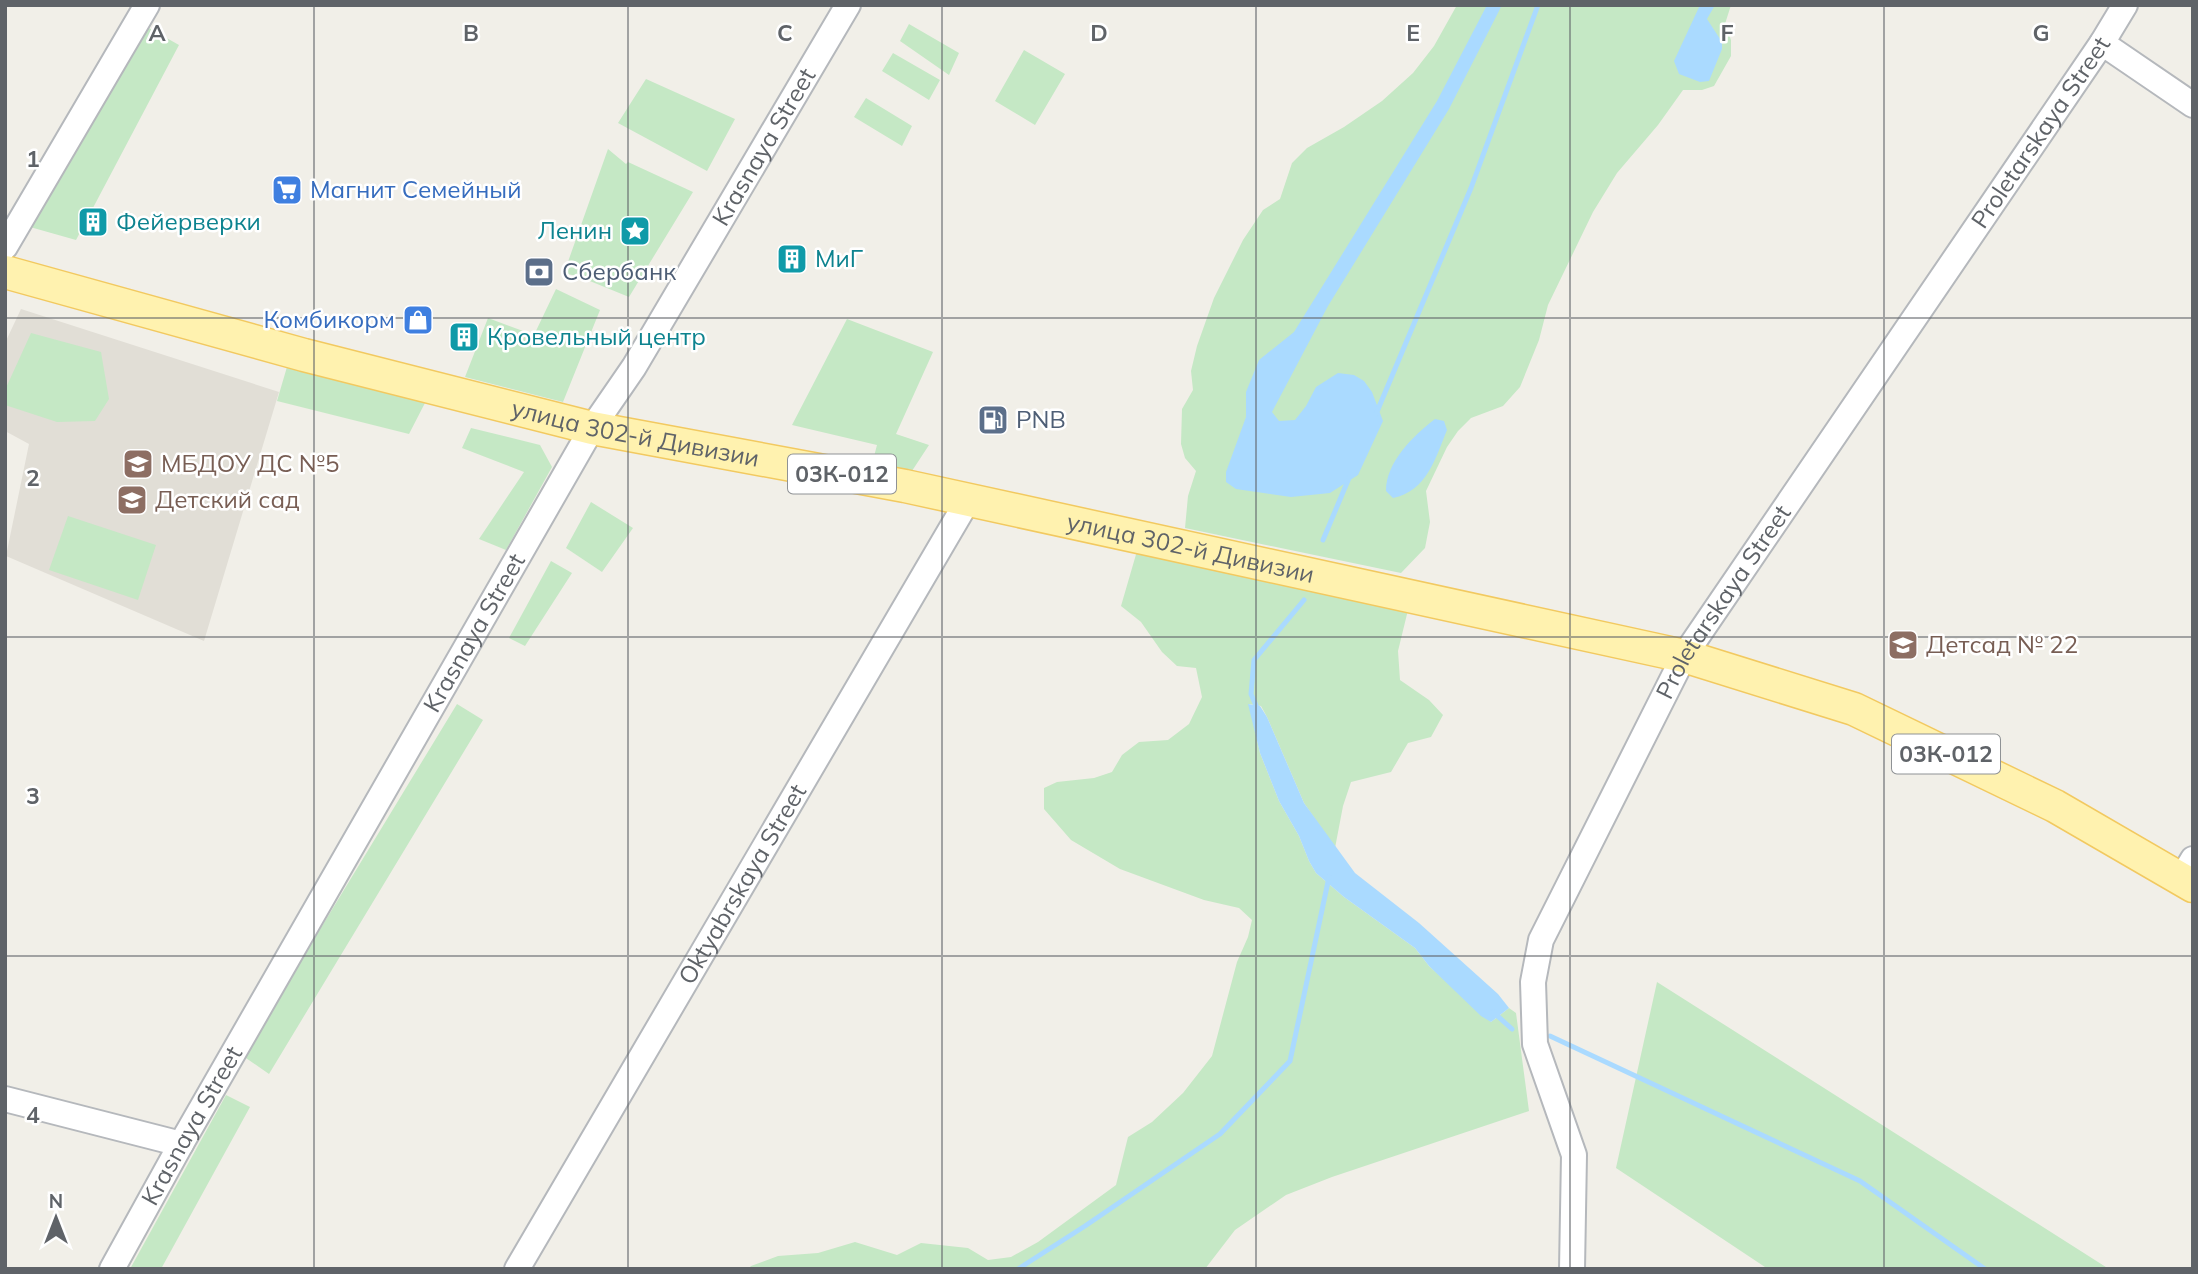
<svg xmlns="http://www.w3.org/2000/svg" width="2198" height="1274" viewBox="0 0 2198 1274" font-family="Mulish,sans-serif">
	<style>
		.education { fill: #e1ded6 }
		.green { fill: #c5e8c5 }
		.water { fill: #aadaff }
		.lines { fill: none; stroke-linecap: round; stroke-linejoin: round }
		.stream { stroke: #aadaff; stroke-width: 5 }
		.minor-casing { stroke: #b5b8bc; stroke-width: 28 }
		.major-casing { stroke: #f2c960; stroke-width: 35 }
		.minor { stroke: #fff; stroke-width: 24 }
		.major { stroke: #fff2af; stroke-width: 32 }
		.grid { fill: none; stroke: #5f6368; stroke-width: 2; stroke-opacity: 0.55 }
		.labels { text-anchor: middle; stroke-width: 5; stroke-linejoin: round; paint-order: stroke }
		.shield { fill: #fff; stroke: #8f9295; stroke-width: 2 }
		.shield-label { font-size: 23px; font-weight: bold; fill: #5f6368 }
		.street-label { font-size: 24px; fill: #5f6368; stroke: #fff }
		.shop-label { font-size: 24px; fill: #366cbe; stroke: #fff; text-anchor: start }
		.culture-label { font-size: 24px; fill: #0d838f; stroke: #fff; text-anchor: start }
		.service-label { font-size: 24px; fill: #4e5e75; stroke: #fff; text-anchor: start }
		.education-label { font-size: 24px; fill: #785e54; stroke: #fff; text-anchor: start }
		.grid-label { font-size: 23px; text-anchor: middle; font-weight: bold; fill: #5f6368; stroke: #fff; stroke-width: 5; stroke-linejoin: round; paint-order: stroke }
	</style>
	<rect width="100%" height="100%" fill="#f1efe8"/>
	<!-- education -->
	<path class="education" d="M21,309L279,392L204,641L6,556L29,444L5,431V343Z"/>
	<!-- green -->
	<path class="green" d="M1457,5H1731L1725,24L1731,40V56L1714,86L1702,90H1683L1658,125L1617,173L1593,212L1548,305L1539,340L1520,387L1503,406L1471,418L1458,431L1447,447L1426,491L1430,522L1425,548L1401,573L1185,528L1188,496L1196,471L1185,458L1181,444L1182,409L1193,390L1191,371L1197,346L1214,298L1243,240L1263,210L1280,199L1292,163L1307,148L1344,127L1382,101L1413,73L1434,46Z
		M909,24L959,53L949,75L900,41Z
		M147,27L179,45L76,240L30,227Z
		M1024,50L1065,74L1035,125L995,101Z
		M893,53L940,80L929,100L882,71Z
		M646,79L735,119L707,171L618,123Z
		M866,98L912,126L902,146L854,117Z
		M608,149L626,164L628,162L693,192L629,297L580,277L564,273Z
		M556,289L600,310L563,402L465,377L488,318L534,335Z
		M847,319L933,352L896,434L929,445L910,474L871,468L877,445L792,425Z
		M31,333L101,352L109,399L95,421L57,422L5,405V390Z
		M289,360L426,401L409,434L277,401Z
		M471,428L540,445L552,467L506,550L479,539L524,472L462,448Z
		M591,502L633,528L602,572L566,548Z
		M68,516L156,545L138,600L49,570Z
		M1137,551L1408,610L1398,651L1400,680L1429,700L1443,715L1431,737L1408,743L1391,772L1351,782L1343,806L1335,848L1304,803L1267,717L1261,706L1249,704L1260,753L1279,801L1299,836L1309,861L1316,873L1344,897L1415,948L1429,966L1491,1022L1509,1008L1516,1013L1529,1111L1332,1177L1286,1195L1235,1230L1205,1269H748L751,1266L778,1256L818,1253L855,1242L897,1255L921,1243L968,1248L988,1260L1011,1257L1038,1242L1116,1185L1128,1137L1152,1122L1183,1093L1212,1056L1237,962L1248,937L1252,920L1239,908L1204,900L1120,869L1071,840L1044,809V788L1057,782L1094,778L1112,772L1122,755L1139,742L1168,740L1189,724L1202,697L1196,668L1177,666L1162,652L1141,622L1121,606Z
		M551,561L572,573L525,646L509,638Z
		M457,704L483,720L269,1074L243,1056Z
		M1657,982L2109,1269H1768L1616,1168Z
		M226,1095L250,1107L161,1269H130Z"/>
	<!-- water -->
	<path class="water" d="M1487,5H1502L1449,109L1328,306L1272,412L1279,421L1295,420L1306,406L1316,387L1338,373L1354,375L1364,381L1372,392L1383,421L1358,475L1330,493L1291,497L1236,489L1226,482V472L1246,417V392L1259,360L1294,332L1437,101Z
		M1700,5H1715L1707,19L1722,42V49L1709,81L1700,82L1679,74L1674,61Z
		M1435,419L1444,421L1447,430C1435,459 1427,491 1393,498L1386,491C1386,462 1413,436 1435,419Z
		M1248,704L1260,706L1267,717L1304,803L1355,873L1419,923L1498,994L1509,1008L1491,1022L1481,1016L1429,966L1415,948L1344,897L1316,873L1309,861L1299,836L1279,801L1260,753Z"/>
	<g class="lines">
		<!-- stream -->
		<path class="stream" d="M1376,414L1471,188L1538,5
			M1323,540L1349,478
			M1258,710L1251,694L1254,660L1304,600
			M1493,1012L1512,1029
			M1550,1036L1860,1181L1985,1269
			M1018,1269L1085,1226L1220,1134L1290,1061L1329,877"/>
		<!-- minor casing -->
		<g class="minor-casing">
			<g id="minor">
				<path d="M2102,43L2193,105"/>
				<path d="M5,247L147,5"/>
				<path d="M2181,879L2193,859"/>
				<path d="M5,1099L181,1144"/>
				<path id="s1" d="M112,1269L181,1144L592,428L634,367L848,5"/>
				<path id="s2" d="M517,1269L968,500"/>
				<path id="s3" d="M1572,1269L1574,1155L1535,1044L1533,982L1541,940L1684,656L2102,43L2125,5"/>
			</g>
		</g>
		<!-- major casing -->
		<g class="major-casing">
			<g id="major">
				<path id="s4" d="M5,272L304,355L592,428L905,486L1684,656L1854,709L2055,806L2193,886"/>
			</g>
		</g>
		<!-- minor -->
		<use href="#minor" class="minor"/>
		<!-- major -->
		<use href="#major" class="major"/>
	</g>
	<!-- grid -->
	<path class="grid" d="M314,5V1269M628,5V1269M942,5V1269M1256,5V1269M1570,5V1269M1884,5V1269M5,318H2193M5,637H2193M5,956H2193"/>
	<!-- icons -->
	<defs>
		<g id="supermarket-square" transform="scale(1.575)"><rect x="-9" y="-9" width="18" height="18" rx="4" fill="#3f7fe0" stroke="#fff"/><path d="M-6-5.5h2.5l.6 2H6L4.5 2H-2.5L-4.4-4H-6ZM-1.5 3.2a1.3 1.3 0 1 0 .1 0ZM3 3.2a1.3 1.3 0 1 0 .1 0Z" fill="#fff"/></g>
		<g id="building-square" transform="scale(1.575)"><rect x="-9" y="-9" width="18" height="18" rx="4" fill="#0f9aa8" stroke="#fff"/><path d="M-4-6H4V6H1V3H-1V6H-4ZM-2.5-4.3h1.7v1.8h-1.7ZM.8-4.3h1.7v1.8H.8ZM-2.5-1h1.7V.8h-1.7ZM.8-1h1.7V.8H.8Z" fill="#fff"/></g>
		<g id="sight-square" transform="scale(1.575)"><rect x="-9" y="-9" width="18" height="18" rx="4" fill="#0f9aa8" stroke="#fff"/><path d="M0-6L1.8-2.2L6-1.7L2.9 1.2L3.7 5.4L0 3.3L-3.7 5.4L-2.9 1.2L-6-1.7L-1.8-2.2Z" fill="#fff"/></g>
		<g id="bank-square" transform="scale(1.575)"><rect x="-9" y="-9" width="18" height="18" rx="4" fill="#5c6f8a" stroke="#fff"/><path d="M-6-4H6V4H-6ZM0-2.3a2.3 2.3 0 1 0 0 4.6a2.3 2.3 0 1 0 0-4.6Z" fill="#fff"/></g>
		<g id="shop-square" transform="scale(1.575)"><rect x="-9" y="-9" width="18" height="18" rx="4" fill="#3f7fe0" stroke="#fff"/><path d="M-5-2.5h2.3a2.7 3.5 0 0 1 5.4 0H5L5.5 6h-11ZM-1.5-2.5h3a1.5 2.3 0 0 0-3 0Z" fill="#fff"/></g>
		<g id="fuel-square" transform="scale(1.575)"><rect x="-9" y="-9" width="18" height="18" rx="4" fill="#5c6f8a" stroke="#fff"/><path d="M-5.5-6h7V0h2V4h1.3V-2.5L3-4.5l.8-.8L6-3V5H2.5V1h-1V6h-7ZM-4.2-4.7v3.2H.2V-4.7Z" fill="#fff"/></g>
		<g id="school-square" transform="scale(1.575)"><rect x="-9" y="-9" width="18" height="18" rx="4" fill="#8d6e63" stroke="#fff"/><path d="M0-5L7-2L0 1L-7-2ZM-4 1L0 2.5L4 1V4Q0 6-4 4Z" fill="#fff"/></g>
	</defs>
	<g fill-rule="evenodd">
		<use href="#supermarket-square" x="287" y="190"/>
		<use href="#building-square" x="93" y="222"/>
		<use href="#sight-square" x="635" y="231"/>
		<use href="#building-square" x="792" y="259"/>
		<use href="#bank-square" x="539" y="272"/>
		<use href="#shop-square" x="418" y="320"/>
		<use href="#building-square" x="464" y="337"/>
		<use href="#fuel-square" x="993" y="420"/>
		<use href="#school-square" x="138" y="464"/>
		<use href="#school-square" x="132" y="500"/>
		<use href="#school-square" x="1903" y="645"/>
	</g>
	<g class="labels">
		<!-- shield labels -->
		<g class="shield">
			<rect x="788" y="454.5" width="108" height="39" rx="5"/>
			<rect x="1892" y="734.5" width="108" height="39" rx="5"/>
		</g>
		<g class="shield-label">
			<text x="842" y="482">03К-012</text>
			<text x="1946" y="762">03К-012</text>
		</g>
		<!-- street labels -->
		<g class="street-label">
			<text dy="8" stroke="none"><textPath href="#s3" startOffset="1288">Proletarskaya Street</textPath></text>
			<text dy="8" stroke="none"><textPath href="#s1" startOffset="1298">Krasnaya Street</textPath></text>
			<text dy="8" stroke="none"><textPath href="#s4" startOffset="651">улица 302-й Дивизии</textPath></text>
			<text dy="8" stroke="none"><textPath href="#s4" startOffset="1218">улица 302-й Дивизии</textPath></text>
			<text dy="8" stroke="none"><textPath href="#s3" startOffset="721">Proletarskaya Street</textPath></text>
			<text dy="8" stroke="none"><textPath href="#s1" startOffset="732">Krasnaya Street</textPath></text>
			<text dy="8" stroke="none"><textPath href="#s2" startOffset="446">Oktyabrskaya Street</textPath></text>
			<text dy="8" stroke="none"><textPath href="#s1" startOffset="164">Krasnaya Street</textPath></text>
		</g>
		<!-- shop labels -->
		<g class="shop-label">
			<text x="310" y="198">Магнит Семейный</text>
			<text x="395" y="328" text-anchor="end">Комбикорм</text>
		</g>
		<!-- culture labels -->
		<g class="culture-label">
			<text x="116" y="230">Фейерверки</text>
			<text x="612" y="239" text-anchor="end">Ленин</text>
			<text x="815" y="267">МиГ</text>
			<text x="487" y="345">Кровельный центр</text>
		</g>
		<!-- service labels -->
		<g class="service-label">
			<text x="562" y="280">Сбербанк</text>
			<text x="1016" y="428">PNB</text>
		</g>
		<!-- education labels -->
		<g class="education-label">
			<text x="161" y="472">МБДОУ ДС №5</text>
			<text x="155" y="508">Детский сад</text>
			<text x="1926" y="653">Детсад № 22</text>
		</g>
	</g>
	<g class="grid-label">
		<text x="157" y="41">A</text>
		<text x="471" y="41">B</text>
		<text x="785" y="41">C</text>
		<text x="1099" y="41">D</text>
		<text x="1413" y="41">E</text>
		<text x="1727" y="41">F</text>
		<text x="2041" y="41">G</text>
		<text x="33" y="167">1</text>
		<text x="33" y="486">2</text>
		<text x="33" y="804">3</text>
		<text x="33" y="1123">4</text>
	</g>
	<!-- border -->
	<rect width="2198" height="1274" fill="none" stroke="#5f6368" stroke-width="14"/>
	<!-- north arrow -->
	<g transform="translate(56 1218)" stroke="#ffffff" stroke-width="5" paint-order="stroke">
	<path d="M0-5L12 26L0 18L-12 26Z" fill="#5f6368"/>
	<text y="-10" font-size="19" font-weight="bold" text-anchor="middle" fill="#5f6368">N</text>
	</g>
</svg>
